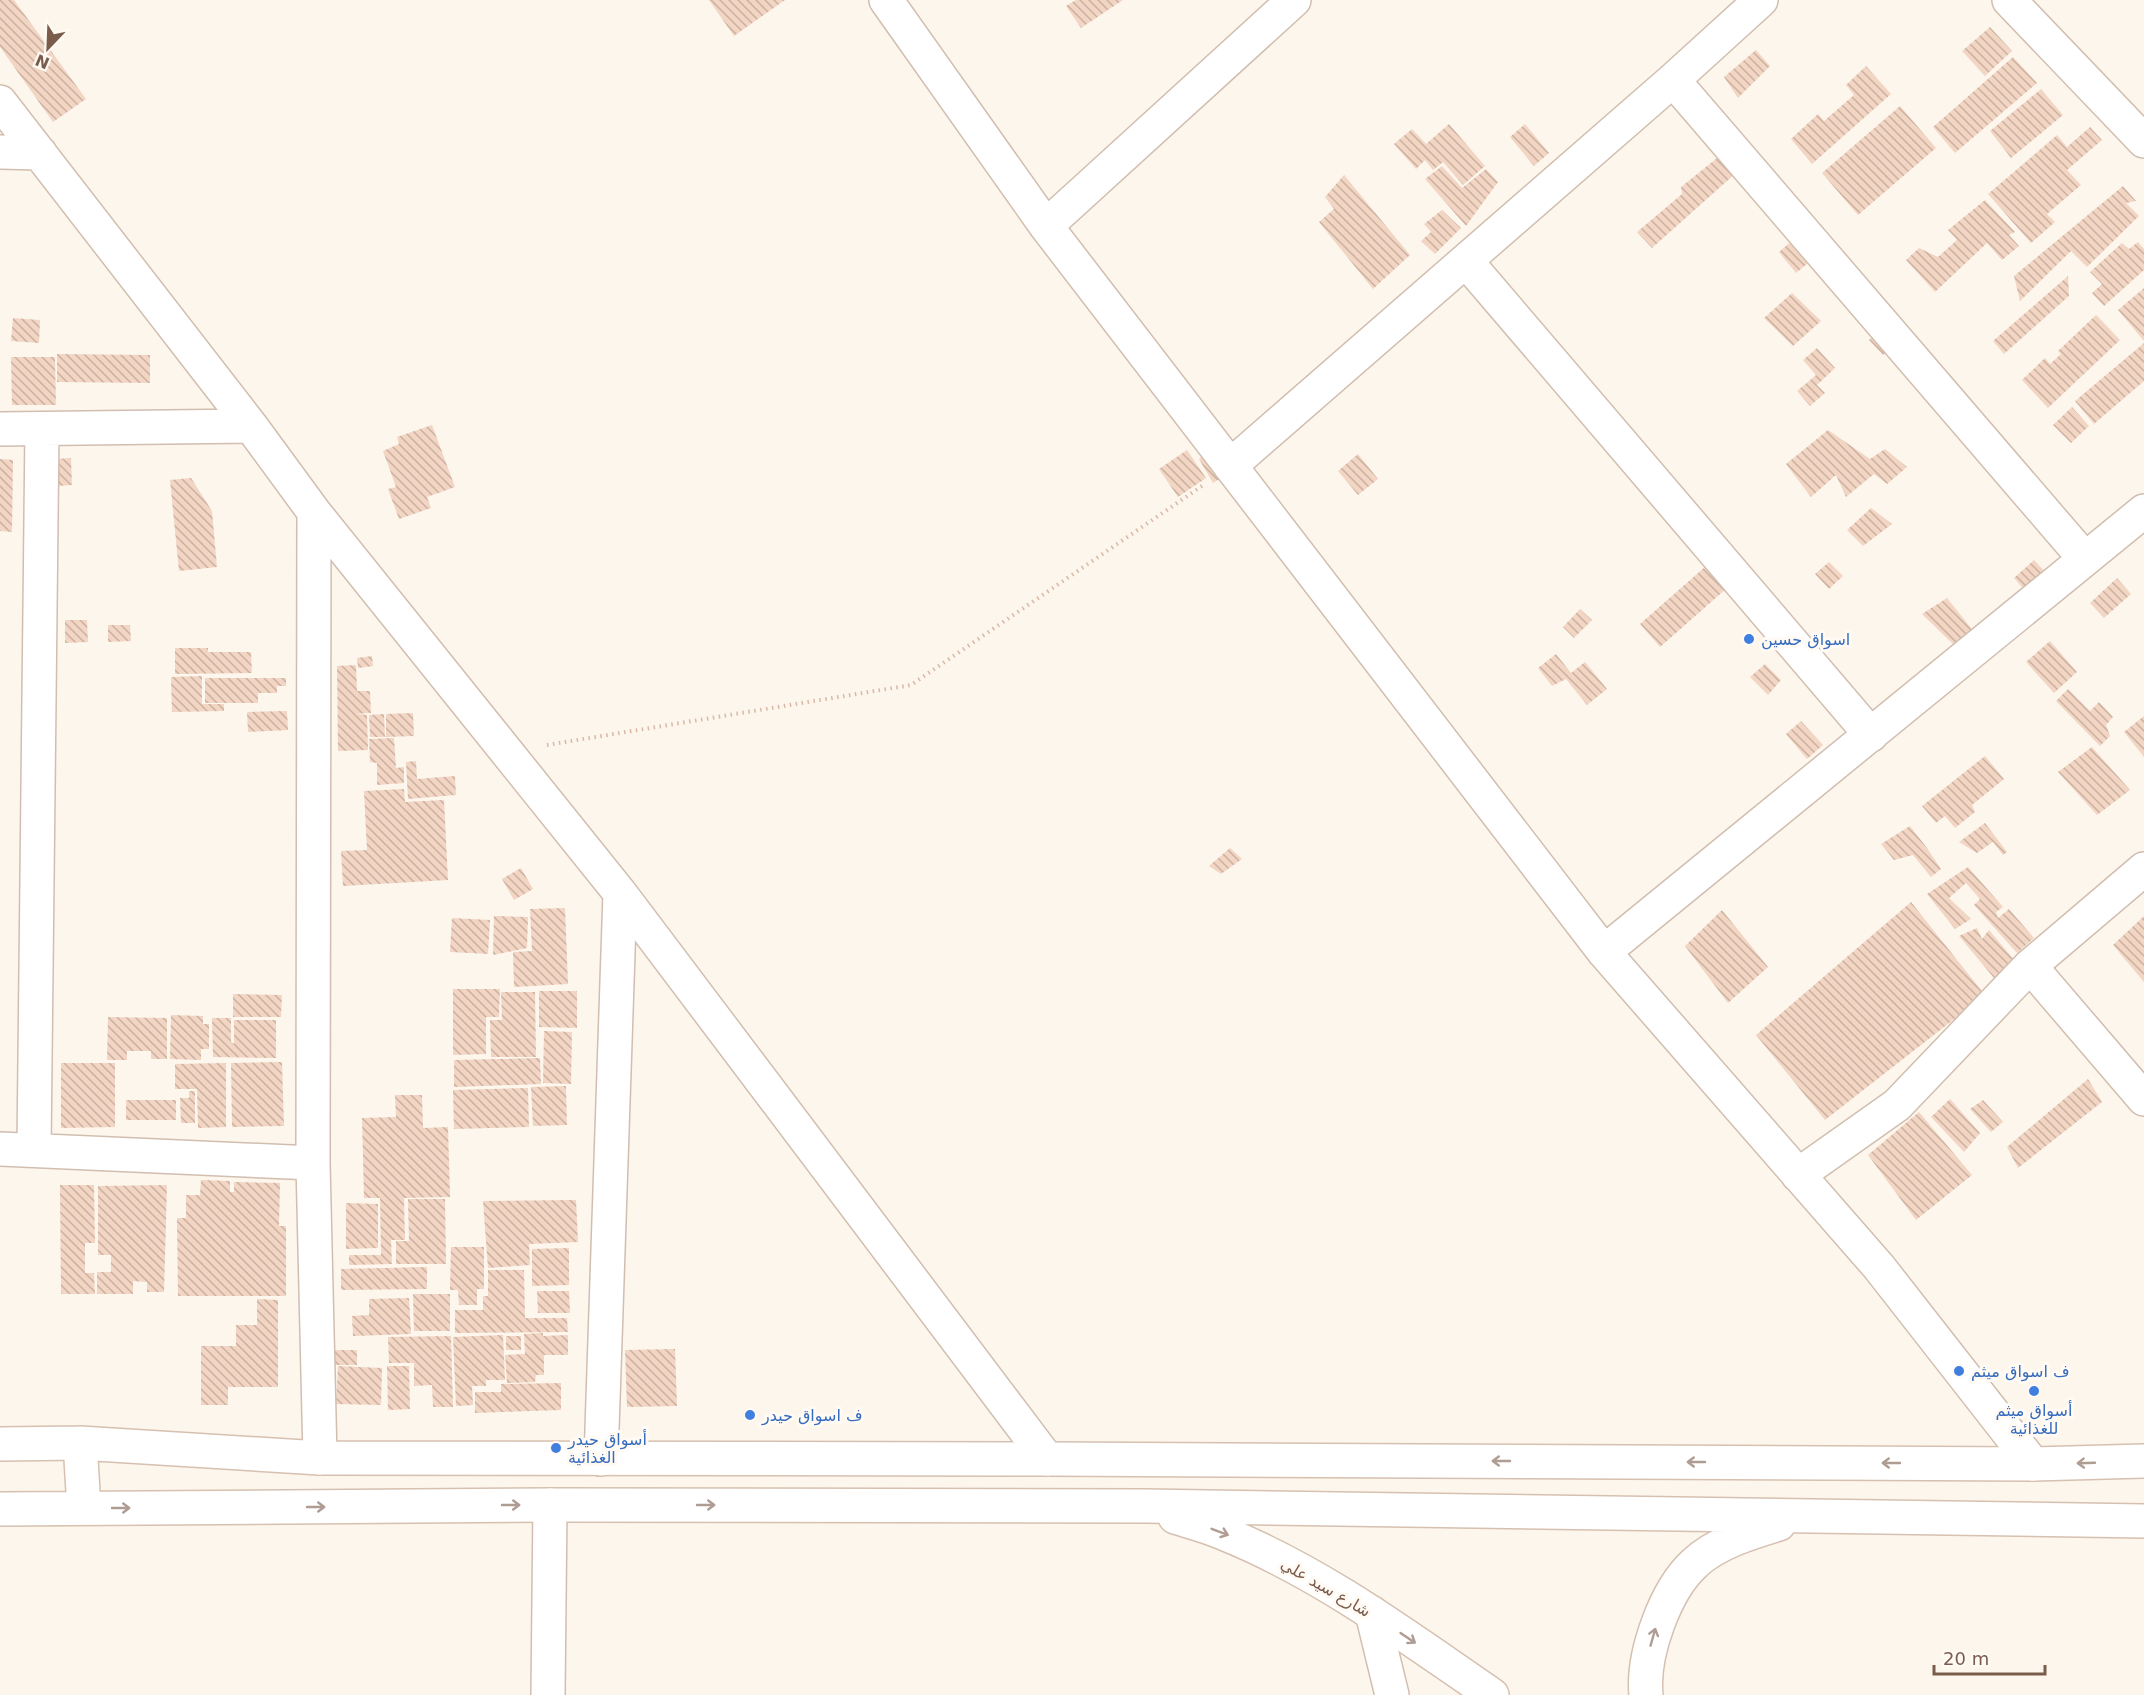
<svg xmlns="http://www.w3.org/2000/svg" width="2144" height="1695" viewBox="0 0 2144 1695" font-family="'DejaVu Sans','Noto Sans Arabic',sans-serif">
	<style>
		.building { fill: url(#building-back-hatch) }
		.lines { fill: none; stroke-linecap: round; stroke-linejoin: round }
		.street-casing { stroke: #d1beb0; stroke-width: 36 }
		.secondary-casing { stroke: #d6c0b0; stroke-width: 36 }
		.path { stroke: #d9b8a5; stroke-width: 4; stroke-dasharray: 1.5 4.5; stroke-linecap: butt }
		.street { stroke: #fff; stroke-width: 33 }
		.secondary { stroke: #fff; stroke-width: 33 }
		.oneway { stroke: #af9d94 }
		.shop-dot { fill: #3f7fe0; stroke: #fffaf3; stroke-width: 2 }
		.labels { text-anchor: middle; stroke-width: 6; stroke-linejoin: round; paint-order: stroke }
		.shop-label { font-size: 16px; fill: #366cbe; stroke: #fffaf3; text-anchor: start }
		.street-label { font-size: 16px; fill: #7a5c4d; stroke: #fffaf3 }
	</style>
	<defs>
		<pattern id="building-back-hatch" width="6" height="6" patternUnits="userSpaceOnUse" patternTransform="scale(1.5)"><rect width="6" height="6" fill="#f3d5c3"/><path d="M-1 5l2 2M0 0l6 6M5-1l2 2" fill="none" stroke="#cab0a1"/></pattern>
	</defs>
	<rect width="100%" height="100%" fill="#fdf6ec"/>
	<!-- building -->
	<path class="building" d="M0,0H14L86,99L53,122L0,47Z
		M709,0H785L734,36Z
		M1076,0H1123L1081,28L1066,6Z
		M1990,27L2012,51L1985,76L1962,51Z
		M1756,50L1770,66L1738,98L1724,77Z
		M2013,57L2037,83L1955,153L1933,127Z
		M1866,66L1891,94L1812,164L1791,139L1818,114L1824,121L1854,95L1846,85Z
		M2041,89L2063,115L2011,158L1990,131Z
		M1900,106L1936,148L1858,215L1822,173Z
		M1449,124L1485,166L1463,185L1443,162L1433,170L1425,160L1416,169L1394,144L1412,129L1426,144Z
		M1525,124L1549,153L1534,166L1510,137Z
		M2090,127L2102,140L2067,170L2081,185L2047,214L2055,222L2031,243L1988,194L2057,135L2067,147Z
		M1722,154L1736,173L1652,248L1637,232L1682,194L1681,187Z
		M1442,166L1462,188L1486,169L1498,182L1466,226L1425,179Z
		M1344,175L1410,255L1373,289L1319,222L1334,209L1325,197Z
		M2123,186L2136,201L2126,203L2139,216L2087,267L2071,251L2020,301L2014,276Z
		M1985,200L2015,232L2009,235L2019,246L2002,260L1987,243L1935,292L1906,260L1919,248L1938,257L1957,240L1948,230Z
		M1442,210L1461,228L1435,254L1421,241L1431,232L1424,224Z
		M1800,234L1818,255L1796,273L1779,252Z
		M2138,242L2144,249V270L2104,306L2092,293L2102,284L2090,272L2122,243L2129,249Z
		M2068,276L2069,296L2004,354L1993,341Z
		M2144,288V341L2118,310Z
		M1792,293L1821,321L1793,346L1764,318Z
		M2096,315L2120,340L2048,408L2022,380L2045,358L2050,364L2061,354L2058,351Z
		M13,318L40,320L39,343L11,341Z
		M1880,329L1894,345L1883,355L1869,340Z
		M2144,343V381L2094,424L2075,401Z
		M1817,348L1835,368L1817,385L1825,393L1810,406L1797,391L1816,375L1803,360Z
		M57,354L150,355V383L57,382Z
		M11,357H55L56,405H12Z
		M2072,407L2089,426L2071,443L2053,425Z
		M432,425L455,487L427,497L431,508L399,519L388,489L396,487L383,451L399,444L397,437Z
		M1828,430L1870,459L1885,449L1907,467L1887,484L1874,474L1846,497L1836,475L1811,497L1786,464Z
		M1214,445L1232,471L1213,483L1199,459Z
		M1187,450L1206,478L1178,497L1159,469Z
		M1358,454L1378,479L1358,495L1338,471Z
		M71,458L72,485L57,486L56,459Z
		M0,459L13,460L12,532L0,531Z
		M191,478L212,511L217,567L179,571L170,480Z
		M1871,508L1892,524L1863,546L1847,530Z
		M1714,559L1735,581L1660,647L1640,624Z
		M2034,560L2049,576L2028,594L2014,578Z
		M1829,562L1843,576L1829,589L1815,574Z
		M2117,578L2131,594L2104,618L2090,603Z
		M1947,598L1975,633L1957,648L1922,614Z
		M1580,609L1592,620L1574,638L1563,627Z
		M65,620H87L88,642L65,643Z
		M108,625H130L131,641L108,642Z
		M2050,641L2077,672L2054,693L2026,662Z
		M175,648H208V652H251L252,673L175,674Z
		M1556,654L1571,673L1585,662L1607,689L1587,705L1566,679L1552,686L1538,668Z
		M372,656L373,666L358,668L357,658Z
		M1765,664L1781,680L1768,695L1750,677Z
		M356,665L357,691H370L371,713L355,714L367,715L368,750L338,751L337,666Z
		M202,676V704H224V711L172,712L171,677Z
		M205,678H286V686H277V693H258V703H205Z
		M2068,689L2090,711L2099,702L2113,717L2106,725L2110,736L2100,746L2056,701Z
		M287,711L288,730L248,732L247,712Z
		M413,713L414,736L386,737V714Z
		M384,714L385,737H370L369,715Z
		M2144,716V757L2124,732Z
		M1801,721L1823,745L1807,759L1786,734Z
		M394,738L396,768L404,767V783L377,785V763L370,762L369,739Z
		M2092,747L2130,790L2097,815L2058,772Z
		M1985,756L2004,779L1972,805L1975,812L1955,828L1945,816L1936,823L1922,806Z
		M416,761L417,779L455,776L456,795L408,799L406,762Z
		M404,789L405,802L444,800L448,880L343,886L341,851L367,850L364,791Z
		M1985,823L2007,852L2003,855L1993,842L1977,853L1959,842Z
		M1910,826L1927,848L1941,869L1931,877L1913,855L1894,860L1881,844Z
		M1230,848L1242,859L1221,874L1209,866Z
		M1968,867L2003,907L1996,912L1998,918L2009,909L2034,938L2017,953L1974,905L1980,899L1966,883L1949,898L1971,919L1955,929L1927,894Z
		M521,868L533,889L514,900L502,879Z
		M1911,902L1985,995L1825,1120L1756,1035Z
		M565,908L568,984L514,987L513,952L532,951L530,909Z
		M1722,910L1768,967L1728,1003L1685,946Z
		M494,916L528,917L527,948L493,955Z
		M2144,916V982L2113,945Z
		M452,918L490,920L488,954L450,952Z
		M1977,928L1982,939L1989,930L2015,961L1994,978L1959,936Z
		M453,989H500L499,1017H486V1054L453,1055Z
		M539,991H577V1028L539,1027Z
		M501,992H535L536,1057H491L490,1020H502Z
		M233,994L282,995L281,1017H233Z
		M171,1015L203,1016V1024H209V1049H201V1060L170,1059Z
		M108,1017L167,1018V1059H151V1051H127V1060H107Z
		M212,1018H231V1042L234,1044V1020H276V1058L213,1057Z
		M544,1031L572,1032L571,1084L543,1083Z
		M540,1058L541,1084L454,1087V1060Z
		M282,1062L284,1126L232,1127L231,1063Z
		M61,1063H115V1127L61,1128Z
		M226,1063V1127L198,1128L197,1089H175V1064Z
		M2088,1079L2102,1102L2018,1168L2007,1147Z
		M566,1086L567,1125L533,1126L531,1087Z
		M528,1088L529,1127L454,1129L453,1090Z
		M189,1091H195V1123H181L180,1098H189Z
		M395,1095H422L423,1128L448,1127L450,1197L404,1198L405,1240H391L392,1264L349,1265V1255H381L380,1198H364L362,1118L396,1117Z
		M1950,1099L1980,1133L1964,1152L1931,1117Z
		M126,1100H176V1120H126Z
		M1983,1100L2003,1122L1991,1132L1970,1109Z
		M1919,1112L1972,1175L1916,1220L1868,1155Z
		M201,1180L230,1181V1192H234V1182L280,1183L279,1226H286V1296H178L177,1218H186V1195H200Z
		M60,1185H94L95,1243H85V1273H94L95,1294H61Z
		M167,1185L164,1292H147V1282L133,1281V1294H97V1272H111V1255H98V1186Z
		M408,1199H445L446,1264H396V1241H409Z
		M576,1200L578,1242L529,1244L530,1265L488,1268L483,1201Z
		M346,1203L378,1204V1248L346,1249Z
		M451,1247H484V1289H477V1305H459L458,1290H450Z
		M569,1248V1285L532,1286V1249Z
		M427,1267V1289L341,1290V1269Z
		M488,1270H524L525,1318H567L568,1332L455,1333V1310H483V1296H488Z
		M537,1291H569L570,1313H538Z
		M413,1294H450V1331H414Z
		M409,1298L411,1334L353,1336L352,1316L369,1315V1299Z
		M257,1299L278,1300V1387H228V1405H201V1346H236V1325H257Z
		M543,1333V1336L568,1335V1355H544V1375H536L535,1382L507,1383L505,1355L525,1354L524,1334Z
		M503,1335L505,1380H486V1386H472L473,1405L456,1406L453,1337Z
		M451,1336L453,1407H433L432,1385L414,1386V1363H389L388,1337Z
		M506,1336H521V1350H506Z
		M675,1349L677,1406L627,1407L625,1350Z
		M333,1350H357V1365H333Z
		M338,1366L382,1368L381,1405L336,1404Z
		M387,1366H409L410,1409L388,1410Z
		M561,1383V1410L475,1413V1392H501V1384Z"/>
	<g class="lines">
		<!-- street casing -->
		<g class="street-casing">
			<path id="street" d="M886,0L1046,226L1604,952L1879,1267L2033,1464
				M2009,0L2144,141
				M1673,80L2085,559
				M0,102L251,426L314,512L620,893L1047,1459
				M0,152L40,153
				M1046,226L1294,0
				M1466,261L1871,735
				M0,429L251,426
				M1230,466L1673,80L1761,0
				M314,512L313,1163L320,1458
				M1604,952L2144,511
				M2030,966L2144,1099
				M0,1149L313,1163
				M34,1149L42,429
				M1798,1175L1897,1105L2030,966L2144,869
				M601,1459L620,893
				M1372,1613L1392,1695
				M548,1695L550,1505"/>
		</g>
		<!-- secondary casing -->
		<g class="secondary-casing">
			<path id="secondary" d="M80,1443L84,1508
				M0,1444L80,1443L320,1458L1047,1459L2033,1464L2144,1461
				M0,1509L550,1505L1145,1506L2144,1521
				M1175,1517C1191,1522 1207,1526 1223,1533C1320,1572 1406,1636 1492,1695
				M1646,1695C1642,1655 1665,1590 1695,1563C1716,1543 1752,1532 1779,1524"/>
		</g>
		<!-- path -->
		<path class="path" d="M547,745L911,685L1202,486"/>
		<!-- street -->
		<use href="#street" class="street"/>
		<!-- secondary -->
		<use href="#secondary" class="secondary"/>
	</g>
	<!-- one-way arrows -->
	<defs><path id="oneway-shaft" d="M-6 0H5M1.5-3L5.5 0L1.5 3" fill="none" stroke-width="1.6" stroke-linecap="round" stroke-linejoin="round" transform="scale(1.5)"/></defs>
	<g class="oneway">
		<use href="#oneway-shaft" transform="translate(1501 1461) rotate(-180)"/>
		<use href="#oneway-shaft" transform="translate(1696 1462) rotate(-180)"/>
		<use href="#oneway-shaft" transform="translate(1891 1463) rotate(-180)"/>
		<use href="#oneway-shaft" transform="translate(2086 1463) rotate(178)"/>
		<use href="#oneway-shaft" transform="translate(511 1505)"/>
		<use href="#oneway-shaft" transform="translate(706 1505)"/>
		<use href="#oneway-shaft" transform="translate(316 1507)"/>
		<use href="#oneway-shaft" transform="translate(121 1508)"/>
		<use href="#oneway-shaft" transform="translate(1220 1532) rotate(21)"/>
		<use href="#oneway-shaft" transform="translate(1653 1637) rotate(-74)"/>
		<use href="#oneway-shaft" transform="translate(1408 1638) rotate(34)"/>
	</g>
	<!-- markers -->
	<g class="shop-dot">
		<circle cx="1749" cy="639" r="6"/>
		<circle cx="1959" cy="1371" r="6"/>
		<circle cx="2034" cy="1391" r="6"/>
		<circle cx="750" cy="1415" r="6"/>
		<circle cx="556" cy="1448" r="6"/>
	</g>
	<g class="labels">
		<!-- shop labels -->
		<g class="shop-label">
			<text x="1761" y="645">اسواق حسين</text>
			<text x="1971" y="1377">ف اسواق ميثم</text>
			<text x="2034" y="1416" text-anchor="middle">أسواق ميثم<tspan x="2034" dy="18">للغذائية</tspan></text>
			<text x="762" y="1421">ف اسواق حيدر</text>
			<text x="568" y="1445">أسواق حيدر<tspan x="568" dy="18">الغذائية</tspan></text>
		</g>
		<!-- street labels -->
		<g class="street-label">
			<text transform="translate(1326 1587) rotate(30)" y="6">شارع سيد علي</text>
		</g>
	</g>
	<!-- north arrow -->
	<g transform="translate(48 48) rotate(203)" stroke="#fffaf3" stroke-width="4.5" paint-order="stroke">
	<path d="M0-4.5L10 22L0 15L-10 22Z" fill="#7a5c4d"/>
	<text y="-9" font-size="16" font-weight="bold" text-anchor="middle" fill="#7a5c4d">N</text>
	</g>
	<!-- scale -->
	<path d="M1934 1665v9h111v-9" fill="none" stroke="#7a5c4d" stroke-width="3"/>
	<text x="1943" y="1665" font-size="18" fill="#7a5c4d" stroke="#fffaf3" stroke-width="4.5" paint-order="stroke">20 m</text>
</svg>
